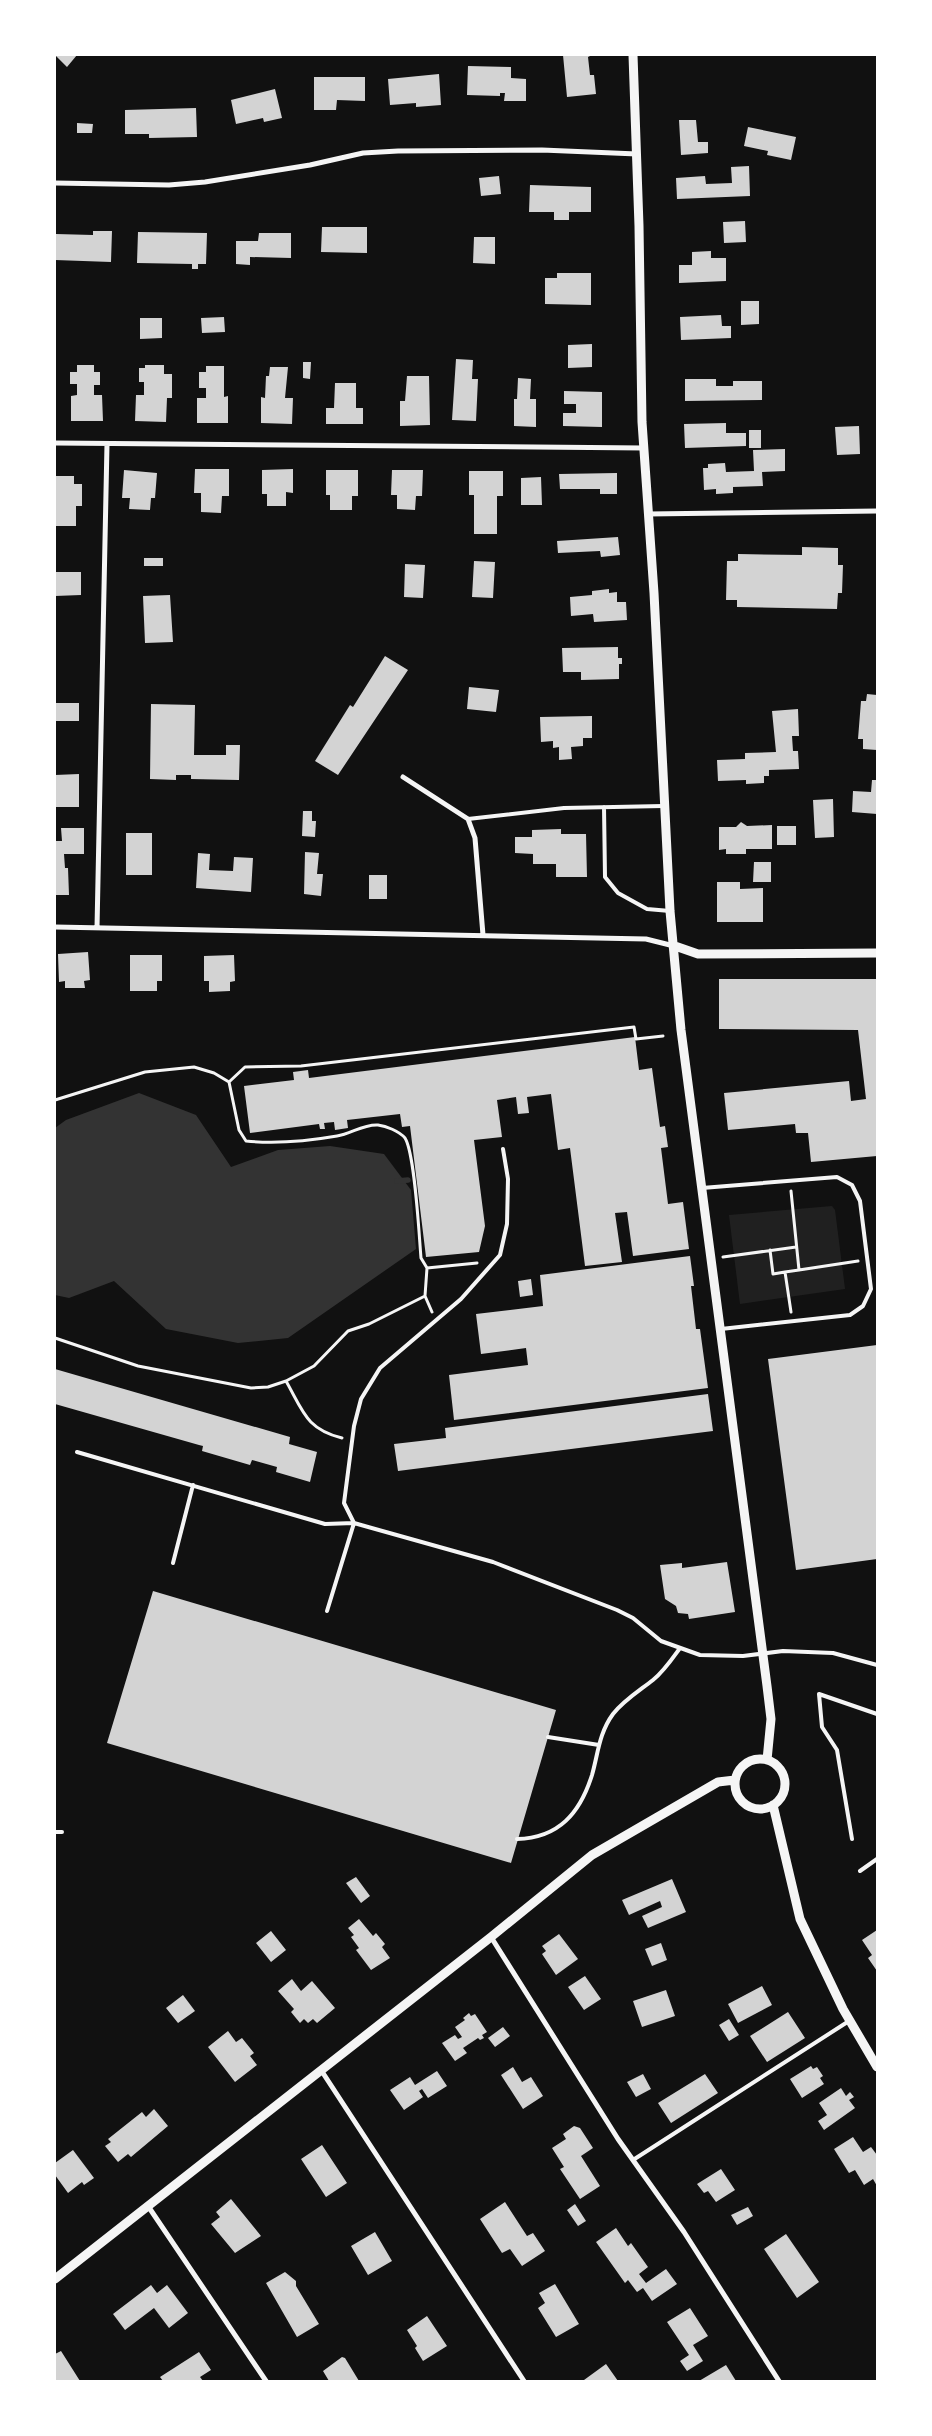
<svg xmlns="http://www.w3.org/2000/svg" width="932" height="2436" viewBox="0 0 932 2436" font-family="Quicksand,sans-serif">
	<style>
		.green { fill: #202020 }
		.water { fill: #333 }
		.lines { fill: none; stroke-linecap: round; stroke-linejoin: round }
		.stream { stroke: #333; stroke-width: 5.5 }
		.building { fill: #d3d3d3 }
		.path { stroke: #f5f5f5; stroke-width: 3 }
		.service { stroke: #f5f5f5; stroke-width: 4 }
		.minor { stroke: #f5f5f5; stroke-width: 5 }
		.tertiary { stroke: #f5f5f5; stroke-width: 9 }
	</style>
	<rect width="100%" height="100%" fill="#111"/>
	<!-- green -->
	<path class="green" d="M832,1206L835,1210L845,1289L740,1304L729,1215Z"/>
	<!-- water -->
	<path class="water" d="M139,1093L196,1115L231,1167L278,1150L330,1146L384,1154L411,1190L416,1249L288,1338L238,1343L166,1329L114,1281L69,1298L55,1295V1128L66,1120Z"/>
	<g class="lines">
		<!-- stream -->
		<path class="stream" d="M397,1181L408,1180"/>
	</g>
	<!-- building -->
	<path class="building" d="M55,55H77L67,67Z
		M563,55H592L588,57L590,75H594L596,94L567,97Z
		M468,66L511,67V78L526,79V101H504L505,93H500V96L467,95Z
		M439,74L441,105L416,107V103L390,105L388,79Z
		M314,77H365V101L337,100L336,110H314Z
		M275,89L282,118L264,122L263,118L236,124L231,100Z
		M196,108L197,137L149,138V134H125V110Z
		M679,120H696L698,142H708V153L681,155Z
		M77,123L93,124L92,133H77Z
		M748,127L796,137L791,160L767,155L768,151L744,146Z
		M749,166L750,196L677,199L676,178L705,176L706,184L732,183L731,167Z
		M499,176L501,194L481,196L479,178Z
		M530,185L591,187V212H569V220H554V212H529Z
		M745,221L746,242L724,243L723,222Z
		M322,227H367V253L321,252Z
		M93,231H112L111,262L55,260L56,234L93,235Z
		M138,232L207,233L206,264H198V269H192V264L137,263Z
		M259,233H291V258L250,257V265L236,264V241H258Z
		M474,237H495V264L473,263Z
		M711,251V258H726V281L679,283V265H692V252Z
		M557,273H591V305L545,304V278H557Z
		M741,301H759V324L741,325Z
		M721,315L722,326H731V338L681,340L680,317Z
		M224,317L225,332L202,333L201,318Z
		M140,318H162V338L140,339Z
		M592,344V367L568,368V345Z
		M456,359L473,360L472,379H478L476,421L452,420Z
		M303,362H311L310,379L303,378Z
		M77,365H94V372H100V385H94V395H102L103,421H71V396L77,395V384H70V372H77Z
		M145,365H164V374H172V398H167L166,422L135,421L136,395H144V382H139V368H145Z
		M206,366H224V397L228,396V423H197V398H206V388H199V372H206Z
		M270,367H288L285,398H293L292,424L261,423V397L265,398L266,376H269Z
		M407,376H429L430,425L400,426V401H405Z
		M518,378L531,379L530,399H536V427L514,426V399H517Z
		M685,379H716V386H733V381H762V400L685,401Z
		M335,383H356V408H363V424H326V408H334Z
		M564,391L602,392V427L563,426V413H576V404H564Z
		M726,423V433H746V446L685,448L684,424Z
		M859,426L860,454L837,455L835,427Z
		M749,430H761V448H749Z
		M785,449V471L762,472L763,486L733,487V493L716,494V489L704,490L703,468H708V464L725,463L726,472L754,471L753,450Z
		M195,469H229V496H222L221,513L201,512V493H194Z
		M293,469V493L286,492V506H267V494H262V470Z
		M124,470L157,473L155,498H151L150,510L129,509L130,498H122Z
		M326,470H358V496H352V510H330V495H326Z
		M392,470H423L422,496H416L415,510L397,509V495H391Z
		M469,471H503V496H497V534H474V495H469Z
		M617,473V494H600V489H560L559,474Z
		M55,476H74V484H82V506H76V526H55Z
		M541,477L542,505H521V478Z
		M618,537L620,555L601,557L600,551L558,553L557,541Z
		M802,547L838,548V565H843L842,593H838L837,609L737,607V600H726L727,561H738V554L802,555Z
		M144,558H163V566H144Z
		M474,561L495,562L493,598L472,597Z
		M405,564L425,565L423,598L404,597Z
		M55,572H81V595L55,596Z
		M609,589V593L617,592V602H626L627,620L594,622L593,614L571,616L570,597L592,595V591Z
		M170,595L173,642L145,643L143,596Z
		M618,647V658H622V664H619V679L581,680V672H563L562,648Z
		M385,656L408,670L338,775L315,761L350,705L353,707Z
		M469,687L499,690L496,712L467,709Z
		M867,694L877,695V750L863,749V739H858L861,701H866Z
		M55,703H79V721H56Z
		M151,704L195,705L194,755H226V745H240L239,780L191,779V775H176V780L150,779Z
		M798,709L799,736H792L793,751H798L799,769L769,770V776H764V783L746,784V780L718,781L717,760L745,759V753L776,752L772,711Z
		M592,716V738H583V746L571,747L572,759L559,760V747L553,748V741L541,742L540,717Z
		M79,774V807H55V775Z
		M872,780H877V814L852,812L853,791L871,792Z
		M833,799L834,837L815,838L813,800Z
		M303,811H312V821H316L315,837L302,836Z
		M741,822L747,826L772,825V849H746V854H726V849L719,850V827H736Z
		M777,826H796V845H777Z
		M61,828H84V854H64L65,868H68L69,895H55V841H62Z
		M561,829V834H586L587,877H556V864H533V854L515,853V837H532V830Z
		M126,833H152V875H126Z
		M305,852L319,853L317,874H323L321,896L304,894Z
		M198,853L210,854L209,870L233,871L234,857L253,858L251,892L196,888Z
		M754,862H771V882H753Z
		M369,875H387V899H369Z
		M717,882H740V889L763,888V922H717Z
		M88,952L90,980L84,981L85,988H65V981L59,982L58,954Z
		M130,955H162V981H157V991H130Z
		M234,955L235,981L230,982V991L209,992V981H204V956Z
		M719,979H877V1156L811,1162L808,1133H796L795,1124L728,1130L724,1093L849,1081L851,1101L866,1099L858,1030L719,1029Z
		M635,1037L639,1070L652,1068L660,1127L665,1126L668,1147L661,1148L668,1204L683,1202L689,1249L633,1256L627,1212L615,1213L622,1262L585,1266L570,1148L558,1150L551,1094L527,1097L529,1113L518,1114L516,1097L497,1100L502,1137L474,1140L485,1226L479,1252L426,1257L410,1126L402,1127L400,1114L347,1120L348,1128L335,1130L334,1122L324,1123L325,1129H320L319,1124L250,1133L244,1086L294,1080L293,1072L308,1070L309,1078Z
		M690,1256L694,1286H691L696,1329H700L708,1388L454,1420L449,1375L528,1365L526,1348L481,1354L476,1314L543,1306L540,1275Z
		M531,1279L533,1295L520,1297L518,1281Z
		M877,1345V1559L796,1570L768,1359Z
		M55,1369L290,1437L289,1444L317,1452L310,1482L276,1472L277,1467L252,1460L250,1465L202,1451L203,1446L199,1445L55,1404Z
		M708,1394L713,1431L398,1471L394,1444L446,1438L445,1428Z
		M727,1562L735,1612L689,1619L688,1614L678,1613L676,1606L665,1599L660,1565L682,1563V1568Z
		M153,1591L556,1710L511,1863L107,1743Z
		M356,1877L370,1896L361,1903L346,1883Z
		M672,1879L686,1912L648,1928L642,1916L662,1907L660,1901L629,1915L622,1900Z
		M359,1919L373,1936L376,1933L385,1944L382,1947L390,1958L371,1970L356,1950L359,1948L351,1937L354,1935L348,1928Z
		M877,1930V1971L868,1958L872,1955L862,1940Z
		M271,1931L286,1950L271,1962L256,1943Z
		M559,1934L578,1959L556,1975L542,1954L546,1951L542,1946Z
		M661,1943L667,1960L652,1966L645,1949Z
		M585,1976L601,1999L584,2010L568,1987Z
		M292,1979L301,1991L312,1981L335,2008L317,2023L313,2019L308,2023L304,2019L300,2023L291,2012L294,2009L278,1991Z
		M762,1986L772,2005L738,2023L728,2004Z
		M666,1990L675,2016L642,2027L633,2001Z
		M183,1995L195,2011L178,2023L166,2008Z
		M788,2012L805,2038L767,2062L750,2036Z
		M469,2013L471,2016L475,2014L487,2032L482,2035L484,2038L480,2040L478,2038L463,2048L467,2053L455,2061L442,2043L455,2035L458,2039L462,2037L455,2027L465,2020L463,2018Z
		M729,2019L739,2035L729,2041L719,2025Z
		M503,2027L510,2036L495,2047L488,2038Z
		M228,2031L236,2042L242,2038L254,2053L250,2056L257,2065L235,2082L208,2047Z
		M811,2066L813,2069L817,2067L823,2076L820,2078L824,2084L802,2098L790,2079Z
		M513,2067L522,2082L531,2077L543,2096L523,2109L501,2075Z
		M437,2071L447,2086L428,2098L422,2089L419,2091L423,2097L404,2110L390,2090L410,2077L415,2085Z
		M643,2074L651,2089L636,2097L627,2082Z
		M705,2074L718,2093L671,2123L658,2103Z
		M841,2088L846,2096L850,2092L854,2097L849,2100L855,2108L824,2130L818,2121L827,2115L819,2103Z
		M154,2109L168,2126L131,2157L128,2154L118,2162L105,2146L111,2142L108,2139L142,2112L146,2117Z
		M574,2126L580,2128L593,2148L581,2156L600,2186L580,2199L560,2169L564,2167L552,2148L566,2139L563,2134Z
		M853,2137L863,2152L871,2147L877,2155V2186L873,2179L864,2185L855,2170L849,2173L834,2149Z
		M322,2145L347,2183L326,2197L301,2159Z
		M73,2150L94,2178L84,2185L82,2182L68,2193L55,2175V2163Z
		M721,2169L735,2190L716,2202L708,2191L704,2193L697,2184Z
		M231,2199L261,2236L235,2253L211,2224L220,2217L216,2212Z
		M505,2202L527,2236L533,2233L545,2251L522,2266L510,2249L502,2253L480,2219Z
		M575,2204L586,2221L578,2226L567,2210Z
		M748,2207L753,2216L737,2225L731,2215Z
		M616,2228L628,2246L631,2243L648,2267L639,2274L646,2283L666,2269L677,2284L652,2301L643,2288L637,2292L628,2280L625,2283L596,2242Z
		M375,2232L392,2261L368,2275L351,2246Z
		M786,2234L819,2282L797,2298L764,2249Z
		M285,2272L296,2281V2286L319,2324L297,2337L266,2283Z
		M555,2284L579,2324L556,2337L538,2308L545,2303L539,2293Z
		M151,2285L157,2293L167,2285L188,2313L169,2328L154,2308L125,2330L113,2314Z
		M690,2308L708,2336L693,2345L703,2361L687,2371L680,2361L689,2355L667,2322Z
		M427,2316L447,2346L423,2361L415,2348L417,2346L407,2330Z
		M61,2351L80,2381H55V2354Z
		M199,2352L211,2370L200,2377L203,2381H163L160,2377Z
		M342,2357L345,2358L359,2381H329L323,2371Z
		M606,2364L618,2381H585L584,2380Z
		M726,2365L736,2381H699Z"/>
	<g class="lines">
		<!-- path -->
		<path class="path" d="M229,1082L245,1067L301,1066L634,1027L636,1039L663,1036
			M55,1100L145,1072L194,1067L214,1073L229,1082L239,1130L246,1141C275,1144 308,1141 337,1136C351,1134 363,1124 378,1125C386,1126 399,1131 405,1138C415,1154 419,1235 421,1258L427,1268
			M791,1191L799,1270L858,1261
			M770,1250L773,1274L785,1272
			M723,1257L796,1247
			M425,1296L432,1312
			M791,1312L785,1272L799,1270
			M55,1338L138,1366L251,1388L268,1387L286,1381L314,1366L348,1331L369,1324L425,1296L427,1268L477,1263
			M286,1381C303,1411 306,1429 342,1438"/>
		<!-- service -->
		<path class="service" d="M604,807L605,877L618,893L647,909L670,911
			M468,819L564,808L663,806
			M702,1188L837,1177L852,1185L860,1201L871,1289L863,1306L850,1315L721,1329
			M77,1452L325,1524L354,1523L493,1562L617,1610L633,1618L661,1641L700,1655L743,1656L783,1651L833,1653L877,1665
			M173,1563L193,1485
			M327,1611L354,1523L344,1503L354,1426L361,1399L380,1368L461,1299L500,1255L507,1224L508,1179L503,1149
			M548,1737L599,1745
			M55,1832H62
			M517,1839C559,1838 580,1813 592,1775C598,1754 599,1733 613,1714C624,1700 639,1691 653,1680C664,1671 672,1659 680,1648
			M852,1839L837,1750L822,1727L819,1694L877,1714
			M860,1871L877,1859
			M633,2160L849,2021"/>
		<!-- minor -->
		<path class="minor" d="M55,183L169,185L205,182L310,165L363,153L398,151L542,150L637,154
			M55,443L644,448
			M648,514L877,511
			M403,777L468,819L475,838L483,935
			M55,927L646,939L674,946
			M97,928L107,444
			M491,1937L618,2139L684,2232L779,2381
			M321,2070L524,2381
			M148,2206L266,2381"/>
		<!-- tertiary -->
		<path class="tertiary" d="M633,55L639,226L642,422L654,593L670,911L681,1030L767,1686L771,1719L767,1760
			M675,946L698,954L877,953
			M735 1784a25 25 0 1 1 50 0a25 25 0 1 1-50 0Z
			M773,1805L800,1919L843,2009L877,2067
			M55,2279L491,1937L592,1855L718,1782L735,1780"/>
	</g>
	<!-- border -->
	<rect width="932" height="2436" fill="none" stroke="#ffffff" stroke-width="112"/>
</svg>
